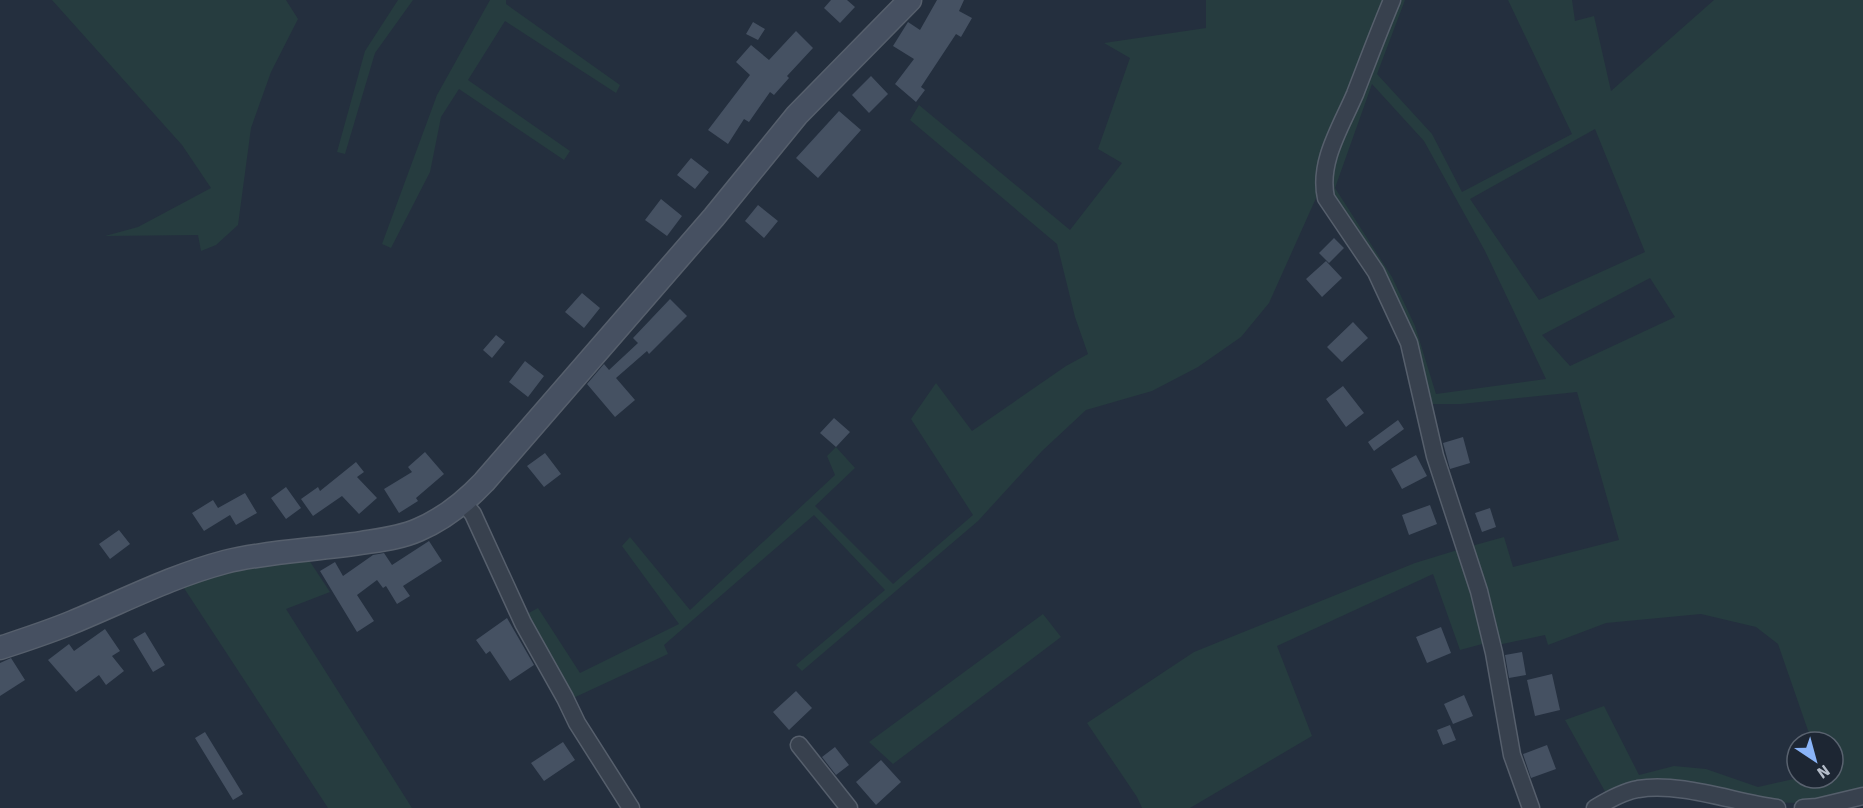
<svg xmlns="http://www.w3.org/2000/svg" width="1863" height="808" viewBox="0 0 1863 808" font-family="Signika,sans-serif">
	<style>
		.green { fill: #263c3f; fill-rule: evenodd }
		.building { fill: #455162 }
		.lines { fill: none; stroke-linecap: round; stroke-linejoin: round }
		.street-casing { stroke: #565f6c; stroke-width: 19 }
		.secondary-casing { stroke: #565f6c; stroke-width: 25 }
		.street { stroke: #38414e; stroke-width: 16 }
		.secondary { stroke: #465061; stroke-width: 22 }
	</style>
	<rect width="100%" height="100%" fill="#242f3e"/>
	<!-- green -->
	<path class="green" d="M52,0H286L298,19L271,72L251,128L238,225L216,245L201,251L198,235L105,236L138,227L211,188L182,145Z
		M398,0H413L375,53L345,154L337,152L365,51Z
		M490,0H506V4L620,85L616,93L505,21L468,80L570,151L564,160L459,89L441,117L430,172L391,248L382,244L437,95Z
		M1206,0H1405L1377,74L1432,134L1462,192L1572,134L1508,0H1572L1575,21L1594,16L1611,91L1714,0H1863V791L1799,803L1762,802L1724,794L1683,781H1654L1607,795L1565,720L1604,706L1639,775L1674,766L1706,769L1758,787L1798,778H1833V742H1812L1778,644L1756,627L1701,614L1606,623L1548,645L1545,635L1493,646L1468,547L1504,537L1513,567L1619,540L1577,392L1461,404H1424L1407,338L1321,187L1269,303L1241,337L1198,367L1152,391L1086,410L1042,451L978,521L802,671L796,665L885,590L814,515L664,645L668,654L569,700L525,615L538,608L580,673L679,624L622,546L630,537L690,610L835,475L827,456L836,447L855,468L815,506L893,584L973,515L911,419L936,383L972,431L1066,366L1088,354L1075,317L1057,244L910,120L919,105L1070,230L1122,163L1098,149L1130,58L1104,43L1206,28ZM1372,84L1424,141L1485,251L1546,379L1436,394L1415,326L1392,277L1335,188ZM1595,129L1645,252L1539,300L1470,199ZM1650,278L1675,317L1570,366L1542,335Z
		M1464,548L1486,643L1460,650L1433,574L1277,646L1312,736L1190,808H1142L1137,797L1087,723L1194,652L1415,563Z
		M303,551L330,592L286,609L412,808H328L178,579Z
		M1043,614L1061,637L893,764L869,742Z"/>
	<!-- building -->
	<path class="building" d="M831,0H847L855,7L840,23L824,8Z
		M937,0H964L959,11L972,18L961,37L956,34L921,87L925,90L916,102L895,84L914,59L893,46L908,22L920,30Z
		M753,22L765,29L758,40L746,34Z
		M796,31L813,48L787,76L789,78L774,95L770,92L749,122L744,119L728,144L708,130L750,75L736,62L751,45L769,60Z
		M871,76L888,94L869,113L852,95Z
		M839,111L861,130L818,178L796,158Z
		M691,158L709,172L695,189L677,175Z
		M661,199L682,216L667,236L645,220Z
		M758,205L778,221L764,238L745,221Z
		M1334,238L1344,248L1329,263L1319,253Z
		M1326,261L1342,278L1322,297L1306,279Z
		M582,293L600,308L584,328L565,312Z
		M670,299L687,316L649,354L647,351L616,378L635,400L615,417L587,384L604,364L609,370L638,343L633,338Z
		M1353,322L1368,338L1342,362L1327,347Z
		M496,335L505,342L492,358L483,350Z
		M525,361L544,376L528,397L509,382Z
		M1343,386L1364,413L1346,427L1326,399Z
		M834,418L850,432L836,447L820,433Z
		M1398,420L1404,429L1374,451L1368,442Z
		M1463,437L1470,463L1450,469L1443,443Z
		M425,452L444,474L416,498L418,501L399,513L384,489L412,472L408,467Z
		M545,453L561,474L544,487L527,466Z
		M1416,455L1427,476L1402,489L1391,469Z
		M356,462L364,472L357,477L377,498L359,514L342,496L313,516L301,499L318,487L320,491Z
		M286,487L301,508L286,519L271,498Z
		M245,493L257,513L236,525L230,515L204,531L192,513L213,500L218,508Z
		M1430,505L1437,524L1409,535L1402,515Z
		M1490,508L1496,527L1482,532L1475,513Z
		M119,530L130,544L110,559L99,544Z
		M429,541L442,561L403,586L410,596L397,604L386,586L383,588L377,580L357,595L374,621L357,632L320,571L335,562L343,576L373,555L384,553L392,565Z
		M507,618L534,665L510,681L490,651L486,654L476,640Z
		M1441,627L1451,653L1427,663L1416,637Z
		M105,629L120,651L112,656L124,671L106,685L99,675L76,692L48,660L69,644L74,651Z
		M145,632L165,665L153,672L133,639Z
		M1522,652L1526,675L1509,678L1505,655Z
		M11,658L25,680L0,696V663Z
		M1552,674L1560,710L1535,716L1527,680Z
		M796,691L812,708L789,730L773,712Z
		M1464,695L1473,716L1453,724L1444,704Z
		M1450,725L1456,740L1443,745L1437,730Z
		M205,732L243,794L233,800L195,738Z
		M563,742L575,760L544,781L531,763Z
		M1547,745L1556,769L1531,778L1523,754Z
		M835,747L849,765L836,775L822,757Z
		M881,760L901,782L876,805L856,782Z"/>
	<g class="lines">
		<!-- street casing -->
		<g class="street-casing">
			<path id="street" d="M1392,0C1379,31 1367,63 1355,94C1341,127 1318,162 1326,198L1376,272L1409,343L1435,456L1479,591L1494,653L1512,755L1531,808
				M464,503L473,514L523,623L565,698L577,723L631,808
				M799,745L849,808
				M1595,808C1608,800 1622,792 1638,789C1681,782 1733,802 1777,808
				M1803,808L1817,807L1863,796"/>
		</g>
		<!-- secondary casing -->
		<g class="secondary-casing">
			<path id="secondary" d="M0,648C24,640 49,632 73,622C124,601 172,576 225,562C269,551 316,550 361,543C380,540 400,538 418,530C444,519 464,503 484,482L714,217L797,115L910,0"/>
		</g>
		<!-- street -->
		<use href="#street" class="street"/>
		<!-- secondary -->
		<use href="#secondary" class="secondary"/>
	</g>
	<!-- north arrow -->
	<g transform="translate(1815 760) rotate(144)"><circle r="28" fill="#1d2633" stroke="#59626f" stroke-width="1.5"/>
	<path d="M0-4.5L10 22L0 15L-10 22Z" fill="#8ab4f8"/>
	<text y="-9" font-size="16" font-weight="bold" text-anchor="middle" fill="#b4bcc9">N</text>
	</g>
</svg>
